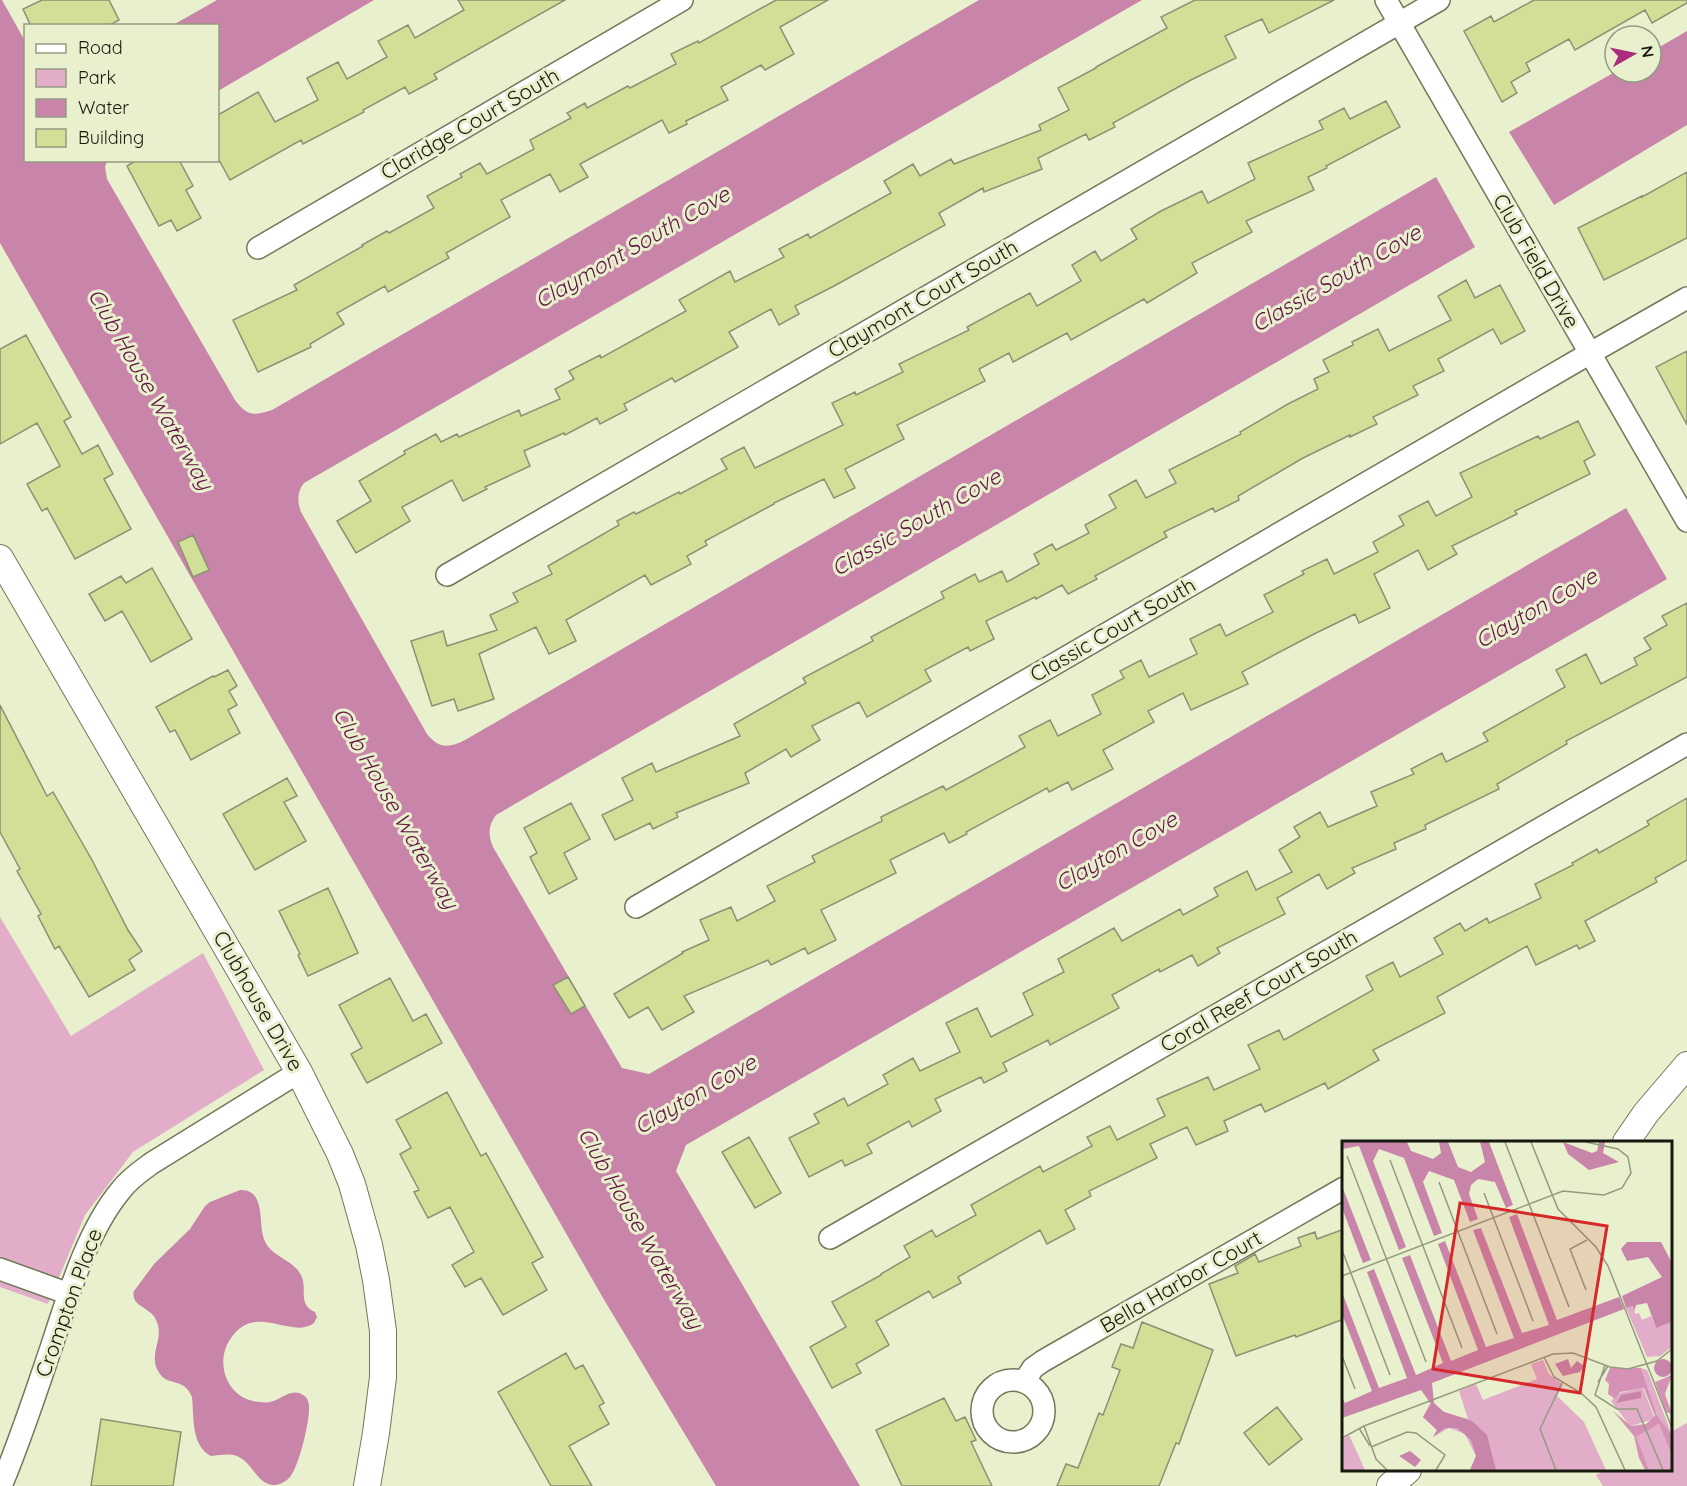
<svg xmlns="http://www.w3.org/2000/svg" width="1687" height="1486" viewBox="0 0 1687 1486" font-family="Quicksand,sans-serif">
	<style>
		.green { fill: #e1adc8 }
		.water { fill: #c985a9 }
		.building { fill: #d1df97; stroke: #8b9173; stroke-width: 1.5 }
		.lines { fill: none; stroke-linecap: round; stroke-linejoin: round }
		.minor-casing { stroke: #72785a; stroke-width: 24 }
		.tertiary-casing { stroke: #72785a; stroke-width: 28 }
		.minor { stroke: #fff; stroke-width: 21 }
		.tertiary { stroke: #fff; stroke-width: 26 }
		.labels { text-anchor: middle; stroke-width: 6; stroke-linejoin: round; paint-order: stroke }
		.street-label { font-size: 21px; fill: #17190e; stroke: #e8f0ce }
		.water-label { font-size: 22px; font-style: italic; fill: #631346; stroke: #e8f0ce }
		.inset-road { fill: none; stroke: #949a81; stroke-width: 1.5 }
		.view { fill: #d62828; fill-opacity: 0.15; stroke: #d62828; stroke-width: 3 }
		.inset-edge { fill: none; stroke: #17190e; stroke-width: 3 }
	</style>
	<rect width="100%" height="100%" fill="#e8f0ce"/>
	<!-- green -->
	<path class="green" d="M0,917L71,1036L203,953L264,1070L133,1152L85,1215L48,1304L0,1287Z
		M1687,1423V1486H1603L1596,1475L1606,1470H1670L1671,1432Z"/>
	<!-- water -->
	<path class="water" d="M0,0H2L25,41L26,160L107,161L105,167L107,179L235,400C247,416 253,416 272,410L979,0H1142L304,483C297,492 297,501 301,512L427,734C439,749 449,748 465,740L1436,177L1475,247L496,815C488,826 488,835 493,847L622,1068L649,1074L1626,508L1667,579L686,1145L676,1171L860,1486H716L603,1298L0,243Z
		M217,0H374L218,91V26L173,25Z
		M1687,31V125L1554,205L1509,132L1615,72H1651V52Z
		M240,1190C266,1189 258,1223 264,1239C270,1257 293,1259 301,1275C308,1289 297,1304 315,1312L317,1317L314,1323C291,1340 256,1302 231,1338C213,1363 228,1401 260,1402C266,1403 273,1402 278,1399C286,1395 294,1389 303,1395C307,1397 309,1402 309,1406C310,1420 300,1460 293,1472C290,1479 283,1484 275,1485C257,1486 253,1462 237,1456C228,1453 220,1455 211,1456C191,1446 194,1416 192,1397C183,1375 166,1389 157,1369C149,1351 166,1337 155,1318C149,1307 130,1306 134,1291L154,1264L190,1229L205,1206L210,1202Z"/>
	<!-- building -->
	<path class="building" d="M42,0H109L119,20L108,26H31L23,9Z
		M458,0H565L434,74L437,79L409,94L405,87L363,110L364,112L303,144L301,140L230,180L218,158V115L258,92L275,122L318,100L307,78L338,62L347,79L387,57L378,41L408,25L415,38L464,10Z
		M776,0H828L780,27L794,54L765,70L761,65L721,87L728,100L686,121L687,124L669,133L662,120L580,164L588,177L560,192L550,174L501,200L510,217L446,253L449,258L388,292L385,286L337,313L344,324L310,344L311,347L258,372L233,320L297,290L294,285L363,246L362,245L387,231L389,233L434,208L427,196L462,177L460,174L480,163L487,174L534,149L530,140L571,118L567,113L585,103L587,108L628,86L630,88L676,64L671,54L698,41L699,43Z
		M1195,0H1334L1269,33L1262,19L1225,36L1236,58L1191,80L1113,123L1115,127L1089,140L1086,134L1038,158L1042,169L984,192L983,188L939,213L945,225L834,286L795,306L799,314L779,325L771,309L729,332L738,347L675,382L672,378L624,404L627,410L600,424L597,418L565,435L564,433L524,451L530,466L485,487L487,489L463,501L452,480L402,507L410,521L356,553L337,521L371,501L359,481L405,454L404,451L436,434L441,442L457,434L459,437L519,410L521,416L560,399L555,389L574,379L569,371L600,355L601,358L686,311L679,300L730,271L735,282L784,257L779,249L808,234L810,238L891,193L884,181L913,164L920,176L951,159L954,164L1041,130L1039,125L1069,110L1058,88L1096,68V67L1167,28L1161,17Z
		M1534,0H1687V3L1652,23L1645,10L1575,50L1569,39L1526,63L1530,71L1511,82L1517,93L1502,102L1464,31L1491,16L1494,22Z
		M1386,101L1400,127L1326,166L1327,168L1308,177L1314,190L1246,221L1252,232L1192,263L1197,273L1147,303L1144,299L1071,340L1067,333L1013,362L1009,353L979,369L985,381L897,425L904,439L845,469L855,488L834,498L824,479L774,503V504L705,541L707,545L687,556L691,564L651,585L645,575L566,620L576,641L549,654L536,627L479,654L494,699L458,711L454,699L432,706L411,641L443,631L447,646L497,630L490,615L518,602L513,593L552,574L548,566L619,525L617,521L634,512L636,514L679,492L680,494L727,469L721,459L744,447L755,468L843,425L832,403L855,392L856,395L903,372L899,364L969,330L967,327L1030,293L1037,306L1081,281L1072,265L1095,251L1101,261L1137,239L1131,229L1161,211L1202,191L1208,203L1255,179L1248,163L1323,129L1319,121L1344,108L1350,119Z
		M137,160H179L193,186L186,190L201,218L177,231L171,220L159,226L127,166Z
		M1687,172V238L1604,280L1578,228L1642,196V197Z
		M1466,280L1475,298L1500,285L1525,331L1501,344L1493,329L1438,359L1444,371L1413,386L1418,395L1373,417L1377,424L1350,437V435L1303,458L1238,496L1239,500L1215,512L1213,508L1164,532L1167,537L1095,576L1097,579L1068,594L1062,585L1036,599L1035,597L986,621L994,639L970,651L968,647L925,670L931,681L867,717L859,702L812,726L820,740L791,757L786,749L745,773L749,783L676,813L678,817L653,829L650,823L615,840L602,815L633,800L622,778L652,763L656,772L740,736L734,724L806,683L803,678L873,641L871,637L944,598L941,592L975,574L979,582L1002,571L1007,582L1039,564L1034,554L1052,544L1056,550L1089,533L1085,525L1116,508L1109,495L1136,480L1146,498L1176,483L1169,470L1241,434L1240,432L1288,404L1318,389L1314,379L1329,372L1323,360L1353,345L1352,342L1378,329L1389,351L1451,320L1438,296Z
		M26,335L71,417L64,421L82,454L98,445L113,474L104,479L131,529L75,559L47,508L42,511L27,484L60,466L37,423L0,444V349Z
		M1687,351V425L1656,367Z
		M1578,421L1595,455L1584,461L1590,474L1515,511L1517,514L1452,546L1457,554L1428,570L1418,550L1374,574L1390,608L1359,623L1355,614L1314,634L1242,672L1248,684L1191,710L1183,693L1148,711L1154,722L1103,750L1113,769L1072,790L1068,782L1049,792L1047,788L966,832L967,834L949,843L944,833L890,860L896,873L821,910L836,940L808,954L805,948L771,965L768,960L684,996L694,1012L662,1030L648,1007L629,1018L614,994L683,953L682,952L709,940L700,920L731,907L737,921L775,901L767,886L815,862L812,856L882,821L881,817L943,786L946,790L1025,747L1019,736L1050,720L1058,736L1101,714L1092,695L1124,678L1120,671L1141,660L1149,677L1197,654L1190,639L1220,624L1226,636L1273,612L1264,595L1304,574L1302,571L1327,559L1334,574L1378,552L1373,542L1404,525L1399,516L1428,501L1436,516L1472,497L1460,473L1538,436L1540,439Z
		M193,535L209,570L193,577L178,542Z
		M152,568L192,639L151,662L122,611L105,621L89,594L121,576L126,583Z
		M1687,603V677L1566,741L1567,744L1497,784L1499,789L1425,825L1426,829L1394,843L1396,849L1352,868L1355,873L1327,889L1319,874L1277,898L1285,914L1217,948L1220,953L1198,966L1192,955L1160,972L1159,969L1112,995L1119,1008L1050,1045L1048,1040L1003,1063L1007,1071L984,1083L981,1077L935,1099L941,1111L912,1127L909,1121L867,1144L872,1153L845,1166L842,1160L809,1177L789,1138L819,1123L814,1114L844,1098L848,1106L888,1084L883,1075L913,1058L920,1071L960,1052L946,1023L977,1008L991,1037L1033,1015L1023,993L1064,972L1058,959L1114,928L1122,941L1180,909L1183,915L1218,896L1214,888L1247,871L1256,890L1292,872L1279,850L1300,837L1294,827L1320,812L1328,827L1377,806L1371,792L1414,774L1411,769L1442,753L1446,762L1488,741L1483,733L1565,687L1556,670L1586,654L1601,684L1637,665L1634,658L1651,649L1644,638L1667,625L1662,616Z
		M228,670L237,686L229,691L237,705L228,710L240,733L191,760L175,730L170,732L156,707L213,676L214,677Z
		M0,705L47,796L53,792L92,860L128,930L142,951L129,960L135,970L89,997L59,946L55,949L38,916L41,914L17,871L20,869L0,832Z
		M287,778L297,796L284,802L306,841L255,870L223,814Z
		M1687,798V860L1655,878L1657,882L1585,921L1595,941L1579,949L1577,945L1536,965L1527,946L1437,997L1445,1013L1373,1050L1379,1060L1328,1089L1325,1083L1265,1112L1261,1104L1224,1121L1228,1131L1196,1145L1187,1127L1150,1144L1157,1158L1089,1191L1091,1196L1065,1210L1075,1229L1047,1244L1040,1230L958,1277L961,1283L933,1298L929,1291L876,1321L889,1345L856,1364L861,1373L832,1388L810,1347L846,1327L832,1302L881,1275V1274L910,1257L904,1246L932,1230L936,1237L976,1215L971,1205L1040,1166L1043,1172L1092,1146L1087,1137L1110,1126L1117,1140L1165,1116L1157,1099L1208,1077L1214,1090L1260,1069L1248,1045L1279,1030L1284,1040L1373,990L1366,976L1393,962L1400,977L1443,954L1434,938L1460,923L1465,931L1487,918L1489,923L1541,898L1535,884L1573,865L1572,863L1597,849L1599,853L1649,825L1647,821Z
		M571,803L590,839L564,853L577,879L549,894L530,857L537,853L524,828Z
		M328,888L358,953L308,976L298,955L300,954L279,911Z
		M568,977L585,1006L571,1014L553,985Z
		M390,978L413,1021L426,1014L442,1043L367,1083L351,1054L362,1048L339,1005Z
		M447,1092L481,1156L486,1153L543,1257L532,1263L547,1290L503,1315L481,1278L465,1287L452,1265L474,1252L450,1207L428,1218L414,1192L419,1190L400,1154L411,1148L396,1120Z
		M749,1137L781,1193L755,1208L722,1152Z
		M1344,1229V1319L1296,1337L1295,1335L1236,1356L1209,1284L1238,1273L1235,1266L1255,1254L1259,1262L1301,1246L1298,1238L1315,1232L1317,1239Z
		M1142,1322L1213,1350L1179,1444L1176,1443L1159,1486H1057L1066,1464L1078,1468L1099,1413L1103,1415L1120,1370L1112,1367L1121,1344L1133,1348Z
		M566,1353L575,1369L583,1365L604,1403L599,1406L609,1424L569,1446L592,1486H551L498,1392Z
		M944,1398L956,1421L965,1417L976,1440L971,1442L992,1486H902L876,1430Z
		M1277,1407L1302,1439L1269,1465L1244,1433Z
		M101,1419L181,1432L173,1486H91Z"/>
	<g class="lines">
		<!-- minor casing -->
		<g class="minor-casing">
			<path id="minor" d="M1386,0L1687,521
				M258,248L682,0
				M447,575L1439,0
				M636,907L1580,359L1687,298
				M830,1238L1687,744
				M0,1269L69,1294
				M982 1411a31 31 0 1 1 62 0a31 31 0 1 1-62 0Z
				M1024,1382L1033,1368L1043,1361L1344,1188
				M1,1486C20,1441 35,1395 51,1348C68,1297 86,1232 121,1190C129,1179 141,1171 152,1163L299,1072"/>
		</g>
		<!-- tertiary casing -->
		<g class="tertiary-casing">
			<path id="tertiary" d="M0,558L299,1072L340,1154L352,1184L369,1245L376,1280L383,1331V1377L376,1433L367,1486
				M1626,1142L1646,1113L1687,1065
				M1390,1486L1408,1470"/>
		</g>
		<!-- minor -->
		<use href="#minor" class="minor"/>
		<!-- tertiary -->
		<use href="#tertiary" class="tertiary"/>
	</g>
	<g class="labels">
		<!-- street labels -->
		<g class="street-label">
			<text transform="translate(470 124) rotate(-30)" y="7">Claridge Court South</text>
			<text transform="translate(1536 261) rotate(60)" y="7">Club Field Drive</text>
			<text transform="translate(923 299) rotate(-30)" y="7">Claymont Court South</text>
			<text transform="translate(1113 630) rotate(-30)" y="7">Classic Court South</text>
			<text transform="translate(1259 991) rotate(-30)" y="7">Coral Reef Court South</text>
			<text transform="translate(258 1001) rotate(60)" y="7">Clubhouse Drive</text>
			<text transform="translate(1181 1282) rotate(-30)" y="7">Bella Harbor Court</text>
			<text transform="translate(69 1303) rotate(-70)" y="7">Crompton Place</text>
		</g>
		<!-- water labels -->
		<g class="water-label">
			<text transform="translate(632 247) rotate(-30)" y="8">Claymont South Cove</text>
			<text transform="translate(1336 278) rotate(-30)" y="8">Classic South Cove</text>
			<text transform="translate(151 389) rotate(60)" y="8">Club House Waterway</text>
			<text transform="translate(916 522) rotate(-30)" y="8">Classic South Cove</text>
			<text transform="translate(1536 608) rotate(-30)" y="8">Clayton Cove</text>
			<text transform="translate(396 808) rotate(60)" y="8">Club House Waterway</text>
			<text transform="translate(1116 851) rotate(-30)" y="8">Clayton Cove</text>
			<text transform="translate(695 1094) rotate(-30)" y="8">Clayton Cove</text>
			<text transform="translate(641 1228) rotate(60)" y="8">Club House Waterway</text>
		</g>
	</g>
	<!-- overview -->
	<g transform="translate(1342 1141)">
		<rect width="330" height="330" fill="#e8f0ce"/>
		<path d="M291,165L293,173L297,172L300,179L309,175L314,187L330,181V206L318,215L305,216L284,167ZM201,219L207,233L221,244L215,255L242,281L264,329H128L134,315L123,293L107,287L91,296L95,289L81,276L88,262L102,271L126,278L117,250L134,243L141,259L195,238L189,223ZM299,227L305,229L330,294L315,274ZM301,247L313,278L288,285L269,260L277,252ZM317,283L330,315V329H307L297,306L294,296ZM7,294L13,307L23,329H0V299Z" fill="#e1adc8"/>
		<path d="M268,227H299L315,274L330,294V315L317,283L294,296L307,329H303L297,317L292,295L271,270L289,285L304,283L313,275L302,247L278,251L273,258L266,253L267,243L263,239ZM330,234L323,253L330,273L324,271L313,241Z" fill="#d692b6"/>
		<path d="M0,1H65L69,10L91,18L99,12L97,1H106L116,26L129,31L143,21L138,1H147L171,64L164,67L153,41L136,38L129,44L127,53L136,78L128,81L112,39L87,30L81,41L100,92L92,95L62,17L37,8L31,20L64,106L57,109L17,5L0,8ZM221,1L250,12L255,10L257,1H263L261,12L277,21L247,29L226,13ZM0,45L29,119L21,122L0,67ZM175,73L215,179L277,156L282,168L90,242L92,262L102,271L130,280L145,294L154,329H128L134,315L129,299L115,287H103L91,296L95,289L81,276L89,263L79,249L0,277V257L3,262L30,250L0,173V151L37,247L65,237L25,131L32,128L74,234L101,222L60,117L68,114L109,220L136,209L96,103L103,100L144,206L172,197L131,89L139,87L180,192L207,184L167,76ZM285,101H319L330,122V181L314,187L305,162L294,164L292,171L291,165L284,167L280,155L320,136L306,116L285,120L279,108ZM226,218L229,227L235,220L242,225L238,231L221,235L213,223ZM312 227a9 9 0 1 1 18 0a9 9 0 1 1-18 0ZM299,250V257L274,262L279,254ZM68,310L79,319L73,326L57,315Z" fill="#c985a9"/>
		<path class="inset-road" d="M163,1L227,166M189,1L216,68L254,106L266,125L330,287M5,15L84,221M48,19L120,207M97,41L155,193M142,52L191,180M0,109L48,234M0,135L221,50L262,54L280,47L289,32L286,16L276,8L244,1M244,149L228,108L245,99M0,215L13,248M202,216L212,236L239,252L254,266L283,329M263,224L253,254L275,268H295L321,329M256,241L266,225M22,285L34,318L45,329M17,287L28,305M0,297L22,285L211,213L231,212L268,226L286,228L315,220L330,208M29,306L65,291L74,292L103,314L94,329M214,329L198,288L220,242"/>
		<path class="view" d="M118,62L265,85L238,252L91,228Z"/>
		<rect width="330" height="330" class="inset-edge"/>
	</g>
	<!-- legend -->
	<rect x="24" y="24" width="195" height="138" fill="#e8f0ce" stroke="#949a81" stroke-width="1.5"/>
	<rect x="36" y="44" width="30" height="9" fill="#ffffff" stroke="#949a81" stroke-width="1.5"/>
	<text x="78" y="54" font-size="18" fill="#17190e">Road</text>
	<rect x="36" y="69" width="30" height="18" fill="#e1adc8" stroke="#949a81" stroke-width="1.5"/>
	<text x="78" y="84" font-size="18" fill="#17190e">Park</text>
	<rect x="36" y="99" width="30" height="18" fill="#c985a9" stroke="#949a81" stroke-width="1.5"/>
	<text x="78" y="114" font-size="18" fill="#17190e">Water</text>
	<rect x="36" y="129" width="30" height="18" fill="#d1df97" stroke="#949a81" stroke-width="1.5"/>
	<text x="78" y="144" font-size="18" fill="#17190e">Building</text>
	<!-- north arrow -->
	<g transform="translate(1633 54) rotate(81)"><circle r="28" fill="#e8f0ce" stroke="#949a81" stroke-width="1.5"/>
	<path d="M0-4.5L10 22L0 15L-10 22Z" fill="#aa2c7c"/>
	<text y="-9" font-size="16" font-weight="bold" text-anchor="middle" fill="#17190e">N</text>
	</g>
</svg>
